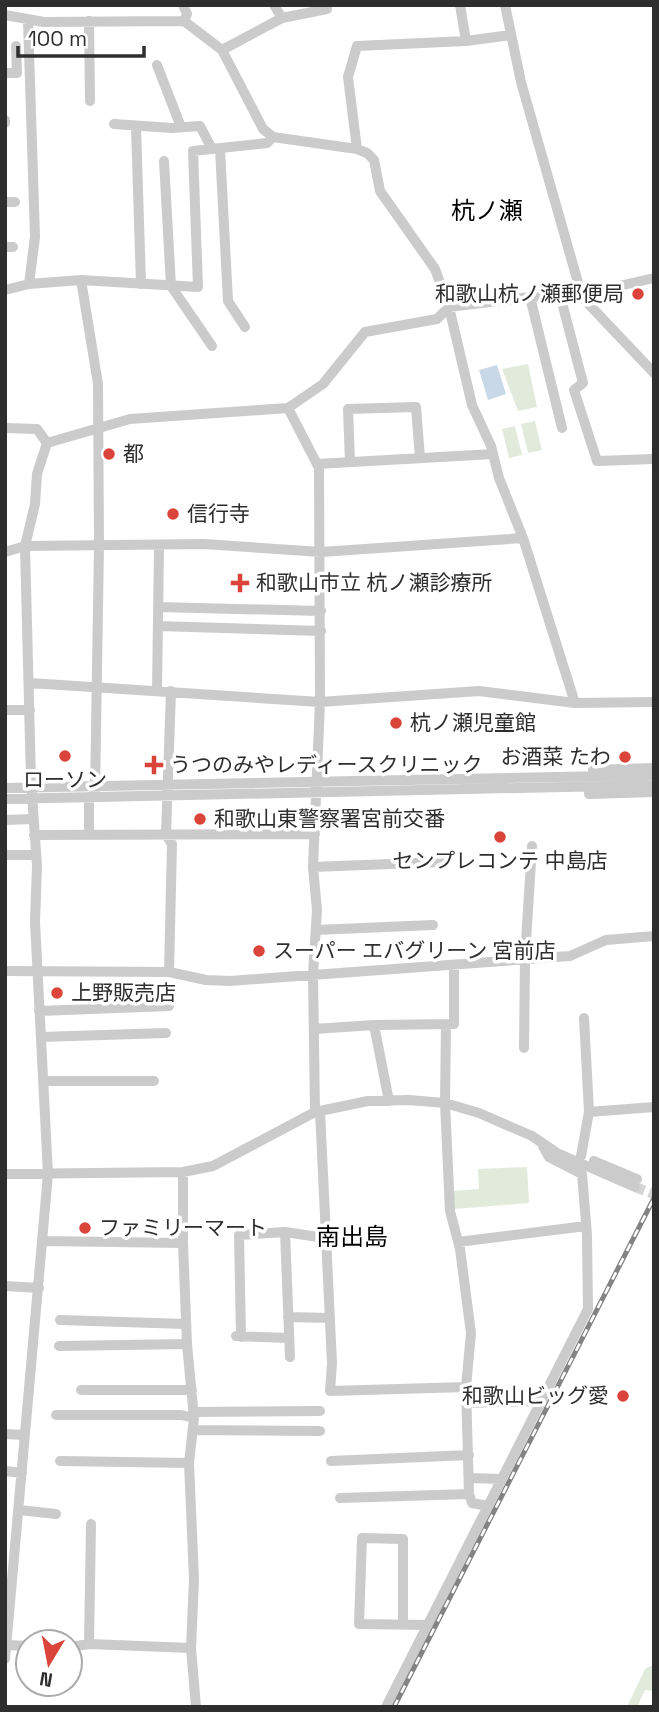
<svg xmlns="http://www.w3.org/2000/svg" width="659" height="1712" viewBox="0 0 659 1712" font-family="'Space Grotesk','Noto Sans JP',sans-serif">
	<style>
		.green { fill: #e2eadc }
		.water { fill: #c9d8e9 }
		.lines { fill: none; stroke-linecap: round; stroke-linejoin: round }
		.minor-tunnel { stroke: #d5d5d5; stroke-width: 10; stroke-dasharray: 10 5; stroke-linecap: butt }
		.minor { stroke: #cbcbcb; stroke-width: 10 }
		.rail-casing { stroke: #838383; stroke-width: 5 }
		.rail { stroke: #fff; stroke-width: 2.5; stroke-dasharray: 8; stroke-linecap: butt }
		.poi-dot { fill: #da443a; stroke: #fff; stroke-width: 2.5 }
		.labels { text-anchor: middle; stroke-width: 7; stroke-linejoin: round; paint-order: stroke }
		.poi-label { font-size: 21px; fill: #2e2e2e; stroke: #fff; text-anchor: start }
		.quarter-label { font-size: 24px; fill: #000; stroke: #fff }
	</style>
	<rect width="100%" height="100%" fill="#fff"/>
	<!-- green -->
	<path class="green" d="M528,364L537,407L518,411L502,369Z
		M535,421L542,450L528,453L521,424Z
		M515,426L522,455L509,458L502,429Z
		M527,1167L529,1203L454,1209L452,1191L479,1189L478,1169Z
		M650,1666H654V1691L645,1690L637,1707H627L645,1669Z"/>
	<!-- water -->
	<path class="water" d="M497,365L506,394L488,400L479,370Z"/>
	<g class="lines">
		<!-- minor-tunnel -->
		<path class="minor-tunnel" d="M635,1187L654,1194"/>
		<!-- minor -->
		<path class="minor" d="M183,5L187,14L184,21
			M274,5L282,18
			M460,5L466,41L511,35
			M505,5L521,82L581,293
			M5,15L44,22L184,21L222,50L263,129L273,137L357,149L367,153L374,160L380,191L435,269L449,307L472,405L491,446L499,478L523,538L575,703
			M28,20L35,237L29,284
			M89,21L90,101
			M222,50L282,18L327,9V5
			M157,65L181,127
			M5,73H17L16,46
			M5,120V123
			M114,124L172,128L200,126L212,149
			M136,127L141,284
			M220,149L228,301L245,327
			M357,149L348,77L357,46L466,41
			M164,161L171,286L212,346
			M5,202H15
			M5,247H13
			M81,280L98,384L99,546L95,794
			M5,290L29,284L81,280L198,287L193,151L267,143L273,137
			M560,295L583,383L574,390L597,461L654,459
			M580,295L654,373
			M530,297L562,428
			M288,408L319,468L320,702L313,867L317,910L313,974L315,1112
			M5,428L37,429L47,443
			M350,462L348,409L416,407L420,458
			M317,464L493,454
			M5,552L25,546L204,544L321,552L523,538
			M158,607L321,611
			M158,626L321,631
			M30,683L320,702L479,691L575,703L654,702
			M157,690L159,547
			M5,710H30
			M593,770L654,768
			M5,788L654,775
			M589,794L654,792
			M89,797V835
			M5,799L654,785
			M5,820L33,819
			M34,835L315,834
			M5,855H36
			M313,867L441,862
			M316,930L433,925
			M5,971L169,972L206,980L230,981L570,956L606,940L654,936
			M169,972L172,844L166,835L171,691
			M39,1011L169,1006
			M584,1018L589,1112
			M446,1024L445,1103L450,1211L460,1249L471,1333L466,1387L469,1494
			M374,1025L454,1024V966
			M314,1029L374,1025L389,1101
			M41,1037L166,1033
			M524,1048L525,957L532,846
			M45,1081H154
			M320,1111L332,1363L330,1391L466,1387
			M581,1156L589,1112L654,1107
			M594,1161L637,1179
			M5,1174L183,1172L213,1166L315,1112L368,1101L409,1100L445,1103L479,1113L532,1136L557,1153L635,1187
			M285,1232L290,1357
			M43,1241L183,1243V1172
			M458,1242L586,1226
			M183,1243L187,1344L194,1418L189,1463L194,1579L191,1648L196,1707
			M5,1286L39,1288
			M288,1317L330,1318
			M60,1320L186,1324
			M236,1336L289,1338
			M241,1337L239,1235L285,1232L325,1238
			M59,1346L187,1344
			M81,1390H192
			M467,1403L541,1401
			M193,1412L320,1411
			M56,1415H181L194,1418
			M193,1430L320,1431
			M5,1434L25,1435
			M60,1461L189,1463
			M331,1461L469,1455
			M5,1471L22,1473
			M469,1478L501,1479
			M340,1498L469,1494L472,1503L488,1506
			M19,1510L56,1514
			M403,1625V1539L362,1538L359,1624L427,1625
			M89,1644L91,1524
			M7,1645L28,1646
			M70,1647L89,1644L191,1648
			M5,1659L48,1174L35,922L37,866L31,780L25,546L35,504L37,474L47,443L130,419L288,408L323,384L365,332L437,319L449,307L530,297L580,295L654,278
			M386,1707L588,1309L587,1235L582,1174L549,1157L543,1146"/>
		<!-- rail casing -->
		<g class="rail-casing">
			<path id="rail" d="M394,1707L654,1198"/>
		</g>
		<!-- rail -->
		<use href="#rail" class="rail"/>
	</g>
	<!-- markers -->
	<g class="poi-dot">
		<circle cx="638" cy="294" r="7"/>
		<circle cx="109" cy="454" r="7"/>
		<circle cx="173" cy="514" r="7"/>
		<path d="M236.5 572.5h7v7h7v7h-7v7h-7v-7h-7v-7h7z"/>
		<circle cx="396" cy="723" r="7"/>
		<circle cx="65" cy="756" r="7"/>
		<circle cx="625" cy="757" r="7"/>
		<path d="M150.5 754.5h7v7h7v7h-7v7h-7v-7h-7v-7h7z"/>
		<circle cx="200" cy="819" r="7"/>
		<circle cx="500" cy="837" r="7"/>
		<circle cx="259" cy="951" r="7"/>
		<circle cx="57" cy="993" r="7"/>
		<circle cx="85" cy="1228" r="7"/>
		<circle cx="623" cy="1396" r="7"/>
	</g>
	<g class="labels">
		<!-- poi labels -->
		<g class="poi-label">
			<text x="624" y="301" text-anchor="end">和歌山杭ノ瀬郵便局</text>
			<text x="123" y="461">都</text>
			<text x="187" y="521">信行寺</text>
			<text x="256" y="590">和歌山市立 杭ノ瀬診療所</text>
			<text x="410" y="730">杭ノ瀬児童館</text>
			<text x="611" y="764" text-anchor="end">お酒菜 たわ</text>
			<text x="170" y="772">うつのみやレディースクリニック</text>
			<text x="65" y="787" text-anchor="middle">ローソン</text>
			<text x="214" y="826">和歌山東警察署宮前交番</text>
			<text x="500" y="868" text-anchor="middle">センプレコンテ 中島店</text>
			<text x="273" y="958">スーパー エバグリーン 宮前店</text>
			<text x="71" y="1000">上野販売店</text>
			<text x="99" y="1235">ファミリーマート</text>
			<text x="609" y="1403" text-anchor="end">和歌山ビッグ愛</text>
		</g>
		<!-- quarter labels -->
		<g class="quarter-label">
			<text x="487" y="219">杭ノ瀬</text>
			<text x="352" y="1245">南出島</text>
		</g>
	</g>
	<!-- border -->
	<rect width="659" height="1712" fill="none" stroke="#2e2e2e" stroke-width="14"/>
	<!-- north arrow -->
	<g transform="translate(49 1663) rotate(190)"><circle r="33" fill="#ffffff" stroke="#ababab" stroke-width="2"/>
	<path d="M0-5L12 26L0 18L-12 26Z" fill="#da443a"/>
	<text y="-10" font-size="19" font-weight="bold" text-anchor="middle" fill="#2e2e2e">N</text>
	</g>
	<!-- scale -->
	<path d="M18 46v10h126v-10" fill="none" stroke="#2e2e2e" stroke-width="3.5"/>
	<text x="28" y="46" font-size="21" fill="#2e2e2e" stroke="#ffffff" stroke-width="5" paint-order="stroke">100 m</text>
</svg>
